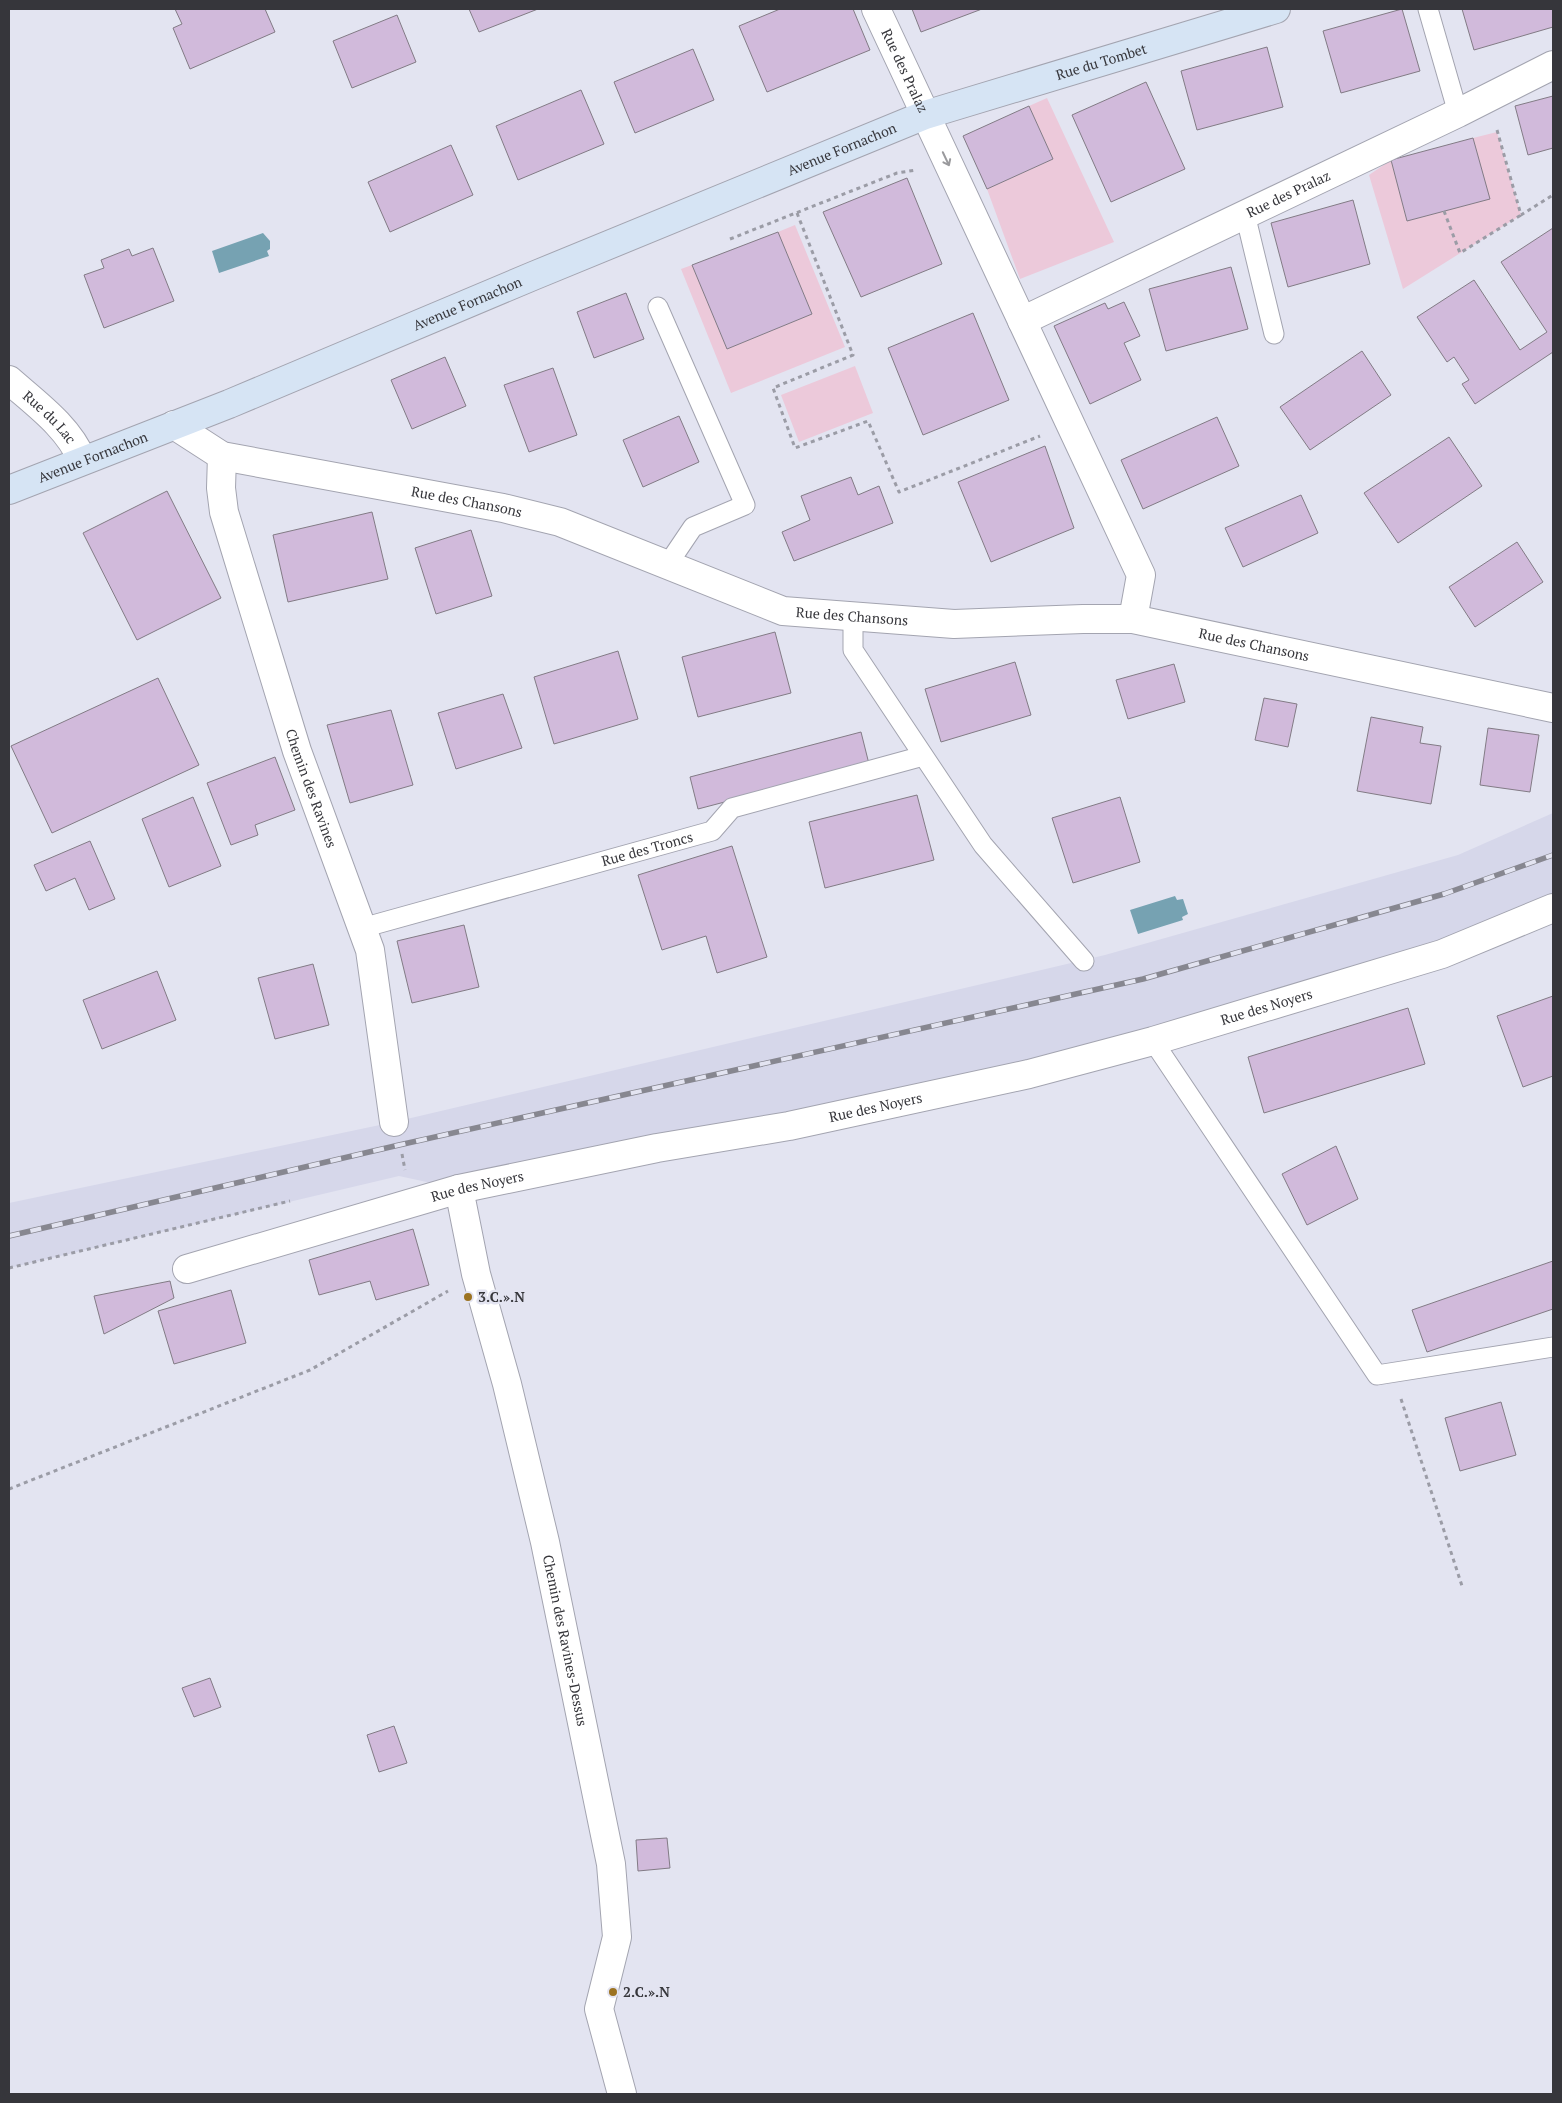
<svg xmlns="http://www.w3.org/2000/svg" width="1562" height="2103" viewBox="0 0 1562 2103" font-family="'PT Serif',serif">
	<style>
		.built { fill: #d6d7ea }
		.green { fill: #ecc9da }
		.water { fill: #76a2b2 }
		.building { fill: #d1badb; stroke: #827b85 }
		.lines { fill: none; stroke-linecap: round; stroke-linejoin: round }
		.lane-casing { stroke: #a3a4b0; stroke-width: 21 }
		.street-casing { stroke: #a3a4b0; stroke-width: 30 }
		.secondary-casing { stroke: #a3a4b0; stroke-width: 30 }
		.path { stroke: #9b9ca6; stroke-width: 3; stroke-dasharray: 4 4; stroke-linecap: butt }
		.lane { stroke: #fff; stroke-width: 19 }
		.street { stroke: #fff; stroke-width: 28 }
		.secondary { stroke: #d6e4f4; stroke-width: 28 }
		.rail-casing { stroke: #878790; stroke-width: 5.5 }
		.rail { stroke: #e3e4f1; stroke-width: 4; stroke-dasharray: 11; stroke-linecap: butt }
		.oneway { stroke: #9a9a9d }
		.poi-dot { fill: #9c7321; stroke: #e3e4f1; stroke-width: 2 }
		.labels { text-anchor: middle; stroke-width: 5; stroke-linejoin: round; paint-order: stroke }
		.street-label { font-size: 14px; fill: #36363b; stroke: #e3e4f1 }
		.poi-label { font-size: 14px; font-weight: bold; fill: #36363b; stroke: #e3e4f1; text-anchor: start }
	</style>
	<rect width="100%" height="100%" fill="#e3e4f1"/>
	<!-- built -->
	<path class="built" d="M1553,813V908L1153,1041L459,1189L399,1176L9,1268V1203L394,1122L1105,955L1458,855Z"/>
	<!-- green -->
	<path class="green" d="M1047,98L1114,242L1020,279L987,189L1053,159L1029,106Z
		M1497,132L1521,215L1403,289L1369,175L1391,160L1407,221L1489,199L1473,138Z
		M795,225L845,347L731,393L681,269L692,265L727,349L812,314L778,232Z
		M855,366L873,413L799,442L781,395Z"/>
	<!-- water -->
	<path class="water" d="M263,233L270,241V249L267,251L269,256L219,273L212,251Z
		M1175,896L1177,900L1183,899L1188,914L1182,917L1183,920L1138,934L1130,910Z"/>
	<!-- building -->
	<path class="building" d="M175,9H265L275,32L190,69L173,28L182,24Z
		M469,9H538L479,32Z
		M780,9H853L870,50L767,92L739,26Z
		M912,9H982L921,32Z
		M1402,9L1420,71L1341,93L1323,31Z
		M1462,9H1553V27L1474,50Z
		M397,15L416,62L352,88L333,41Z
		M1267,47L1283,107L1197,130L1181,71Z
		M693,49L714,100L635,133L614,82Z
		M1146,82L1185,169L1111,202L1072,115Z
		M581,90L604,144L518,180L496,126Z
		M1553,96V148L1528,155L1515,106Z
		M1029,106L1053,159L987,189L963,136Z
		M1473,138L1490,199L1407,221L1391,160Z
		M451,145L473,195L390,232L368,182Z
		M907,178L942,264L861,297L823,212Z
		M1353,200L1370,264L1288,287L1271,223Z
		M1553,228V352L1475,404L1462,384L1469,380L1454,357L1447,362L1417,317L1474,280L1520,350L1547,332L1501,262Z
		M778,232L812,314L727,349L692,265Z
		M153,248L174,301L104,328L84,275L104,268L101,260L129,249L132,256Z
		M1231,267L1248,329L1166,351L1149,289Z
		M626,293L644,339L594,358L577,312Z
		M1124,302L1140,336L1124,343L1141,380L1090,404L1054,326L1105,303L1108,309Z
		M973,313L1009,400L923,435L888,348Z
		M1362,351L1391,395L1310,450L1280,407Z
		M445,357L466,406L412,429L391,380Z
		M553,368L577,435L529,452L504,385Z
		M679,416L699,462L643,487L623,440Z
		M1217,417L1239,466L1143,509L1121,460Z
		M1449,437L1482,486L1398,543L1364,493Z
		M1045,446L1074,528L991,562L958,482Z
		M851,477L858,495L879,486L893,523L794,561L782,532L810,520L801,496Z
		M167,491L221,598L137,640L83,533Z
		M1301,495L1318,533L1243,567L1225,528Z
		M372,512L388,579L288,602L273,535Z
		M471,530L492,596L436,614L415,548Z
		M1517,542L1543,582L1475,627L1449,587Z
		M775,632L791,693L698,717L682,657Z
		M618,651L638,719L554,744L534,677Z
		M1015,662L1031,715L941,742L925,689Z
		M1174,664L1185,702L1128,719L1116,680Z
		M158,678L199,765L52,833L11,746Z
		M503,694L522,748L456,769L438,713Z
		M1264,698L1297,704L1288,747L1255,740Z
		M391,710L413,785L350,803L327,725Z
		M1371,717L1423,727L1420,743L1441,746L1431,804L1357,791Z
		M1488,728L1539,735L1530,792L1480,785Z
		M861,732L869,764L698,809L690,777Z
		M275,757L295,810L255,825L258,835L231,845L207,783Z
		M917,795L934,860L825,888L809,822Z
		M193,797L221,866L169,887L142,819Z
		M1120,797L1140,862L1073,883L1052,818Z
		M90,841L115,899L89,910L75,878L46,891L34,865Z
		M732,846L767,957L717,973L706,936L662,950L638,875Z
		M464,925L479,987L412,1003L397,941Z
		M313,964L329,1025L275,1039L258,978Z
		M157,971L176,1020L102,1049L83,1000Z
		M1553,996V1076L1523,1087L1497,1016Z
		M1408,1008L1425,1064L1264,1113L1248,1057Z
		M1336,1146L1358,1199L1307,1225L1282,1174Z
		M413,1229L429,1285L376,1300L370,1281L319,1295L309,1260Z
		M1553,1261V1309L1427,1352L1412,1310Z
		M170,1281L174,1298L104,1334L94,1296Z
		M231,1290L246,1343L174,1364L158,1311Z
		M1501,1402L1516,1455L1460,1471L1445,1418Z
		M210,1678L221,1707L194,1717L182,1688Z
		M394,1726L407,1763L379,1772L367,1735Z
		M667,1838L670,1868L638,1871L636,1840Z"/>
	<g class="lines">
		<!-- lane casing -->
		<g class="lane-casing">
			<g id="lane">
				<path d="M1428,9L1458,113"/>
				<path d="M1245,214L1274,334"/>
				<path d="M658,307L745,505L693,527L668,564"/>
				<path d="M853,618V650L983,845L1084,961"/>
				<path id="s1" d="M362,928L712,831L732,808L923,756"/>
				<path d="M1153,1041L1377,1375L1553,1347"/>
			</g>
		</g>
		<!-- street casing -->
		<g class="street-casing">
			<g id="street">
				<path id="s2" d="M876,9L1141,575L1133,619"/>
				<path id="s3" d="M1022,321L1458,113L1553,65"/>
				<path id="s4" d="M9,380C35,403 69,427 82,460"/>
				<path id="s5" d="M174,425L222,456L503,508L560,522L783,611L954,624L1083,619H1133L1553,708"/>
				<path id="s6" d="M222,456L221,488L224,512L297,751L370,950L394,1122"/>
				<path id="s7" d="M459,1189L476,1274L507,1384L545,1542L611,1864L617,1937L599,2009L622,2094"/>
				<path id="s8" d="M187,1269L459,1189L657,1148L789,1126L1029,1074L1153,1041L1442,954L1553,908"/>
			</g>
		</g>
		<!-- secondary casing -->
		<g class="secondary-casing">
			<g id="secondary">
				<path id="s9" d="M9,490L229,404L533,276L925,115L1276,9"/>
			</g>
		</g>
		<!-- path -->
		<path class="path" d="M1497,130L1521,215L1553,195
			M1444,211L1460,253L1521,215
			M797,213L853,355L773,388L795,448L868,421L899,492L1040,436
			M730,239L897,173L916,170
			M402,1154L405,1170
			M9,1268L290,1201
			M1401,1399L1463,1589
			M9,1489L310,1370L448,1291"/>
		<!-- lane -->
		<use href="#lane" class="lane"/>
		<!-- street -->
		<use href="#street" class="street"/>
		<!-- secondary -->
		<use href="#secondary" class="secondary"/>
		<!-- rail casing -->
		<g class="rail-casing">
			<path id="rail" d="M9,1236L399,1145L1143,979L1444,894L1553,855"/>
		</g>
		<!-- rail -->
		<use href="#rail" class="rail"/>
	</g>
	<!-- one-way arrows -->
	<defs><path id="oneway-shaft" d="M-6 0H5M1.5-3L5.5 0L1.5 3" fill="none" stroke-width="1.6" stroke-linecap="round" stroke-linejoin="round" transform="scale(1.25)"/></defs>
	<use class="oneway" href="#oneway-shaft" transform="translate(946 159) rotate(65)"/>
	<!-- markers -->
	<g class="poi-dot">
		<circle cx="468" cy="1297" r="5"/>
		<circle cx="613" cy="1992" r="5"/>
	</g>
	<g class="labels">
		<!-- street labels -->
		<g class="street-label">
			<text dy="5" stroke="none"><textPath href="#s9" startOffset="1174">Rue du Tombet</textPath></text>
			<text dy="5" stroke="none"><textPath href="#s2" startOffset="68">Rue des Pralaz</textPath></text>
			<text dy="5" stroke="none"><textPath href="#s9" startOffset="900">Avenue Fornachon</textPath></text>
			<text dy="5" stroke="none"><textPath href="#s3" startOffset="295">Rue des Pralaz</textPath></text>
			<text dy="5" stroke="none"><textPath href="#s9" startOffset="495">Avenue Fornachon</textPath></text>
			<text dy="5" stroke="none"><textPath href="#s4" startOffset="55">Rue du Lac</textPath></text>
			<text dy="5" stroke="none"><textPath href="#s9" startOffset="90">Avenue Fornachon</textPath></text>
			<text dy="5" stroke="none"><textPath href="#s5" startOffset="306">Rue des Chansons</textPath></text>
			<text dy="5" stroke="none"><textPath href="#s5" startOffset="711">Rue des Chansons</textPath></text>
			<text dy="5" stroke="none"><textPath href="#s5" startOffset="1116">Rue des Chansons</textPath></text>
			<text dy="5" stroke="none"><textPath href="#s6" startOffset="346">Chemin des Ravines</textPath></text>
			<text dy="5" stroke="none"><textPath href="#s1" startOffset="296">Rue des Troncs</textPath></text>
			<text dy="5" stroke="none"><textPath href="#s8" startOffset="1112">Rue des Noyers</textPath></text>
			<text dy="5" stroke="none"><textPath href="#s8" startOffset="708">Rue des Noyers</textPath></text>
			<text dy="5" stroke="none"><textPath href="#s8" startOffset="302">Rue des Noyers</textPath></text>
			<text dy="5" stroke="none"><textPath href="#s7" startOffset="464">Chemin des Ravines-Dessus</textPath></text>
		</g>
		<!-- poi labels -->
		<g class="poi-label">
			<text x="478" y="1302">3.C.».N</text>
			<text x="623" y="1997">2.C.».N</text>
		</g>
	</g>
	<!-- border -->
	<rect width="1562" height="2103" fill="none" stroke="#36363b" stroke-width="20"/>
</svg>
